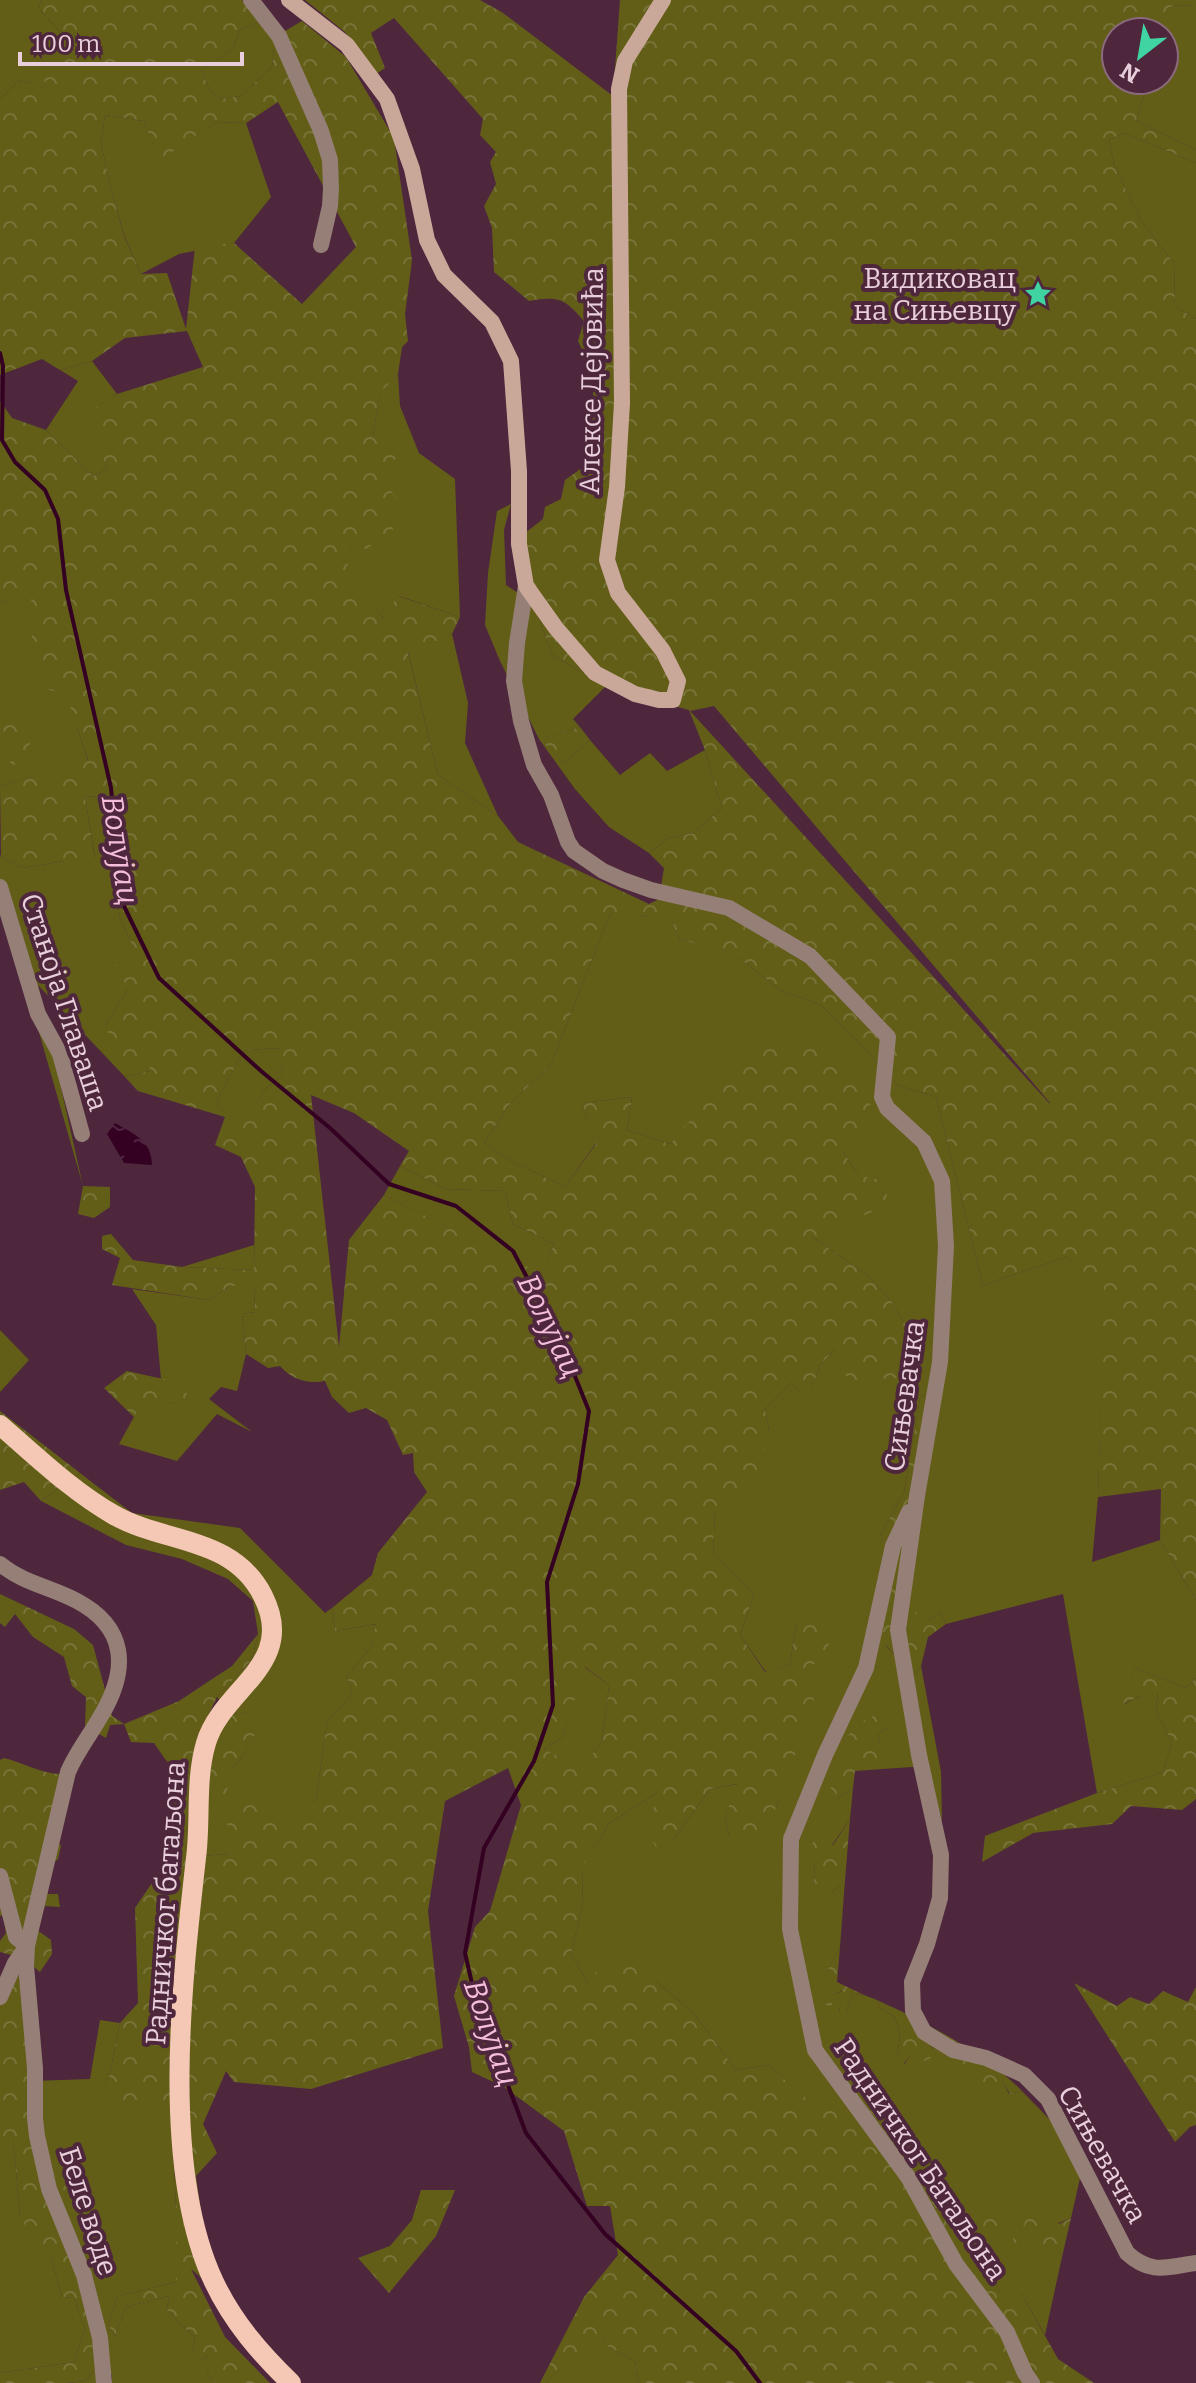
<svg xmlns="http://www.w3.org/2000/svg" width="1196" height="2383" viewBox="0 0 1196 2383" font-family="Bitter,serif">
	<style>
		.grass { fill: #625e18 }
		.forest { fill: url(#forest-crowns); fill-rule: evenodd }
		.water { fill: url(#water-ripples) }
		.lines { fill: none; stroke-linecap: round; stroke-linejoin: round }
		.stream { stroke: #340122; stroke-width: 4 }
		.street { stroke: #957f76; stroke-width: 16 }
		.secondary { stroke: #caa899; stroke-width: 16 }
		.primary { stroke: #f4c8b4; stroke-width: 20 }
		.labels { text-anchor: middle; stroke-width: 8; stroke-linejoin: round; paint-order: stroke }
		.poi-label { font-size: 28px; fill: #e9cfdc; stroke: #4e273d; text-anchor: end }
		.street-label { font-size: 28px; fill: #e9cfdc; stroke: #4e273d }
		.water-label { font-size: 30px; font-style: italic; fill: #f4beda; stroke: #4e273d }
	</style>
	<defs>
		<pattern id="forest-crowns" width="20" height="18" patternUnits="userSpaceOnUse" patternTransform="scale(2)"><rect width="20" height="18" fill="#625e18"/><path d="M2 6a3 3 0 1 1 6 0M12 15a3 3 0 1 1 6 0" fill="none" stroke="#787439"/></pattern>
		<pattern id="water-ripples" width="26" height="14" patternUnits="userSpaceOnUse" patternTransform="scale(2)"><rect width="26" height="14" fill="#340122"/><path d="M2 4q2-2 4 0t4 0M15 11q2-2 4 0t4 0" fill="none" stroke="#512542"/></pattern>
	</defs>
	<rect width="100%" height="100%" fill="#4e273d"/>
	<!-- grass -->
	<path class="grass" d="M0,0H41L39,9L68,40L53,91L20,80L0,99Z
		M1196,5V150L1136,121L1149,80H1164V33L1159,23L1172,6Z
		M261,21L275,37L272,67L241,96L221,99L210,90L201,70L232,50L240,30Z
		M105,115L144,121L159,160L216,122L246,123L271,197L234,243L179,254L141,274L124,235L110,185L101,143Z
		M1124,133L1196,163V319L1175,306L1174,263L1141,221L1114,165L1109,140Z
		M92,361L117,394L88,413L107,469L93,476L46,430L78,381L60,370Z
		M398,374L400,406L419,453L455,479L460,617L399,596L383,618L345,575L351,546L387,486L373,436L380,392Z
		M511,504L504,530L506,585L533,603L552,654L605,687L573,719L580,727L540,739L565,763L590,740L620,775L650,753L667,771L705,750L722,808L693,833L669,838L649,853L609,827L575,789L539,739L500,661L485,625L488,573L497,511Z
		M32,587V646L84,699L52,724L77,728L88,761L0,786V603Z
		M452,634L468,703L465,743L498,816L438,775L408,652Z
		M94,796L110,817L126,825L122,878L117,898L120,918L131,943L128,989L105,1026L150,1054V1071L125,1077L38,985L83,1186L0,896V854L1,857L22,868L64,861L95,858L85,797Z
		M628,909L644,917L667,909L680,940L719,947L747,964L780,990L821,1005L858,1041L897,1085L936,1097L983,1285L1066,1257L1105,1288L1098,1497L1092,1562L1160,1540L1196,1600V1678L1186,1688L1135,1668L1124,1704L1143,1695L1158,1692L1156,1709L1172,1743L1163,1772L1097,1793L1063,1594L946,1624L940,1613L928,1620L905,1618L931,1391L920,1398L904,1492L879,1538L886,1646L898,1658L905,1687L921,1666L941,1772L942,1822L928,1766L882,1769L893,1753L880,1743L878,1734L886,1729L898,1707L845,1738L837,1799L853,1788L850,1819L832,1845L815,1862L814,1882L830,1894L845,1880L840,1947L824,1978L834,1994L843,1991L839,2012H846L853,1994L864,1995L877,2000L879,2008L895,2017L900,2036L897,2056L904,2065L910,2055L929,2046L1001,2078L1009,2094L1022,2091L1085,2156L1071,2218L1024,2237L1055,2244L1062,2257L1045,2335L1021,2293H1000L965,2214L924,2181L898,2120L814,2106L768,2065L736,2070L695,2015L655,1980L588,1983L571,1954L582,1908L583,1864L603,1835L608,1824L658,1792L673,1840L710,1789L738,1784L725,1817L729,1836L776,1808L792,1759L804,1675L822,1608L796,1626L790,1664L766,1672L740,1635L754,1595L713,1554L715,1512L769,1431L765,1409L791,1383L808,1399L820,1365L835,1349L900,1378L916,1342L892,1302L869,1277L813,1237L858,1175L842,1150L701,1110L670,1144L627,1130L632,1097L582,1103L596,1143L565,1187L507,1159L484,1143L509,1105L551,1064L610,914Z
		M281,1048L282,1075L265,1089L243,1127L215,1104L244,1050Z
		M400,1166L446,1189L505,1191L513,1224L554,1244L542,1275L384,1195Z
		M254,1245V1270L182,1267Z
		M230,1286H254L255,1312L242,1314L246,1354L237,1391L221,1387L209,1399L252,1432L217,1414L177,1461L119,1444L146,1395L174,1404L181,1384L161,1379L156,1325L132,1289L209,1300Z
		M0,1330L29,1360L0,1392Z
		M80,1473L132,1513L240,1528L325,1613L332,1608L335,1631L377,1624L372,1646L347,1676L352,1694L327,1722L316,1800L280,1823L261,1796L230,1854L169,1858L177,1771L211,1762L231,1769L243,1756L268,1710L231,1714L217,1697L252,1659L258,1634L253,1601L228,1579L182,1559L126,1545L41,1501Z
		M584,1667L609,1685L602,1742L581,1770L544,1749L563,1737Z
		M100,2020L120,2023L109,2077L98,2097L171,2098L176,2208V2282L118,2296L108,2325L115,2336L126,2307L169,2296L167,2310L195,2338L193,2352L200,2362L207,2356L213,2363L207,2373L214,2383H112V2374L101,2383H66L86,2381L99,2363L44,2164L33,2081L90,2079Z
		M13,2138L20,2215L50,2253L62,2297L74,2298L85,2328L74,2362L0,2373V2140Z
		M601,2329L607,2346L635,2361L639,2383H546Z"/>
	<!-- forest -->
	<path class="forest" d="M41,0H242L261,21L240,30L232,50L201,70L210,90L221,99L241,96L272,67L275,37L302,21L346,57L394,138L412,260L405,314L408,341L402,347L398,374L380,393L373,436L397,453L387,486L401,504L392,532L366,549L351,546L346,575L383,618L398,596L460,617L452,634L408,653L438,775L498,816L518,842L649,904L659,899L664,868L649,853L669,838L693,833L722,808L705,750L689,710L605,687L552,654L533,603L525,533L543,519L545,507L561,499L565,480L586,465L593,413V373L578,341L584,321C564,298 559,296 529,301L494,272L492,228L484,206L496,184L490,162L496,152L480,135L483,119L394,18L371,33L385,68L376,74L345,32L305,0H480L503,13L613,96L620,0H1196V5L1172,6L1160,23L1164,32H1116V80H1149L1136,121L1196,150V163L1124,133L1109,140L1114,165L1141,221L1174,263L1175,306L1196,319V1600L1160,1540L1161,1489L1098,1497L1104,1288L1066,1257L983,1285L936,1097L897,1085L858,1041L821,1005L780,990L747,964L720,948L680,940L667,910L644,917L628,910L610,914L551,1064L509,1105L484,1143L507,1159L565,1187L596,1144L582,1103L632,1097L627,1130L670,1144L743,1059L771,1046L838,1048L877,1116L842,1150L858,1175L888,1182L886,1206L813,1237L869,1277L892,1302L916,1342L900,1378L848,1381L835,1349L820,1365L808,1400L791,1383L765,1409L769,1431L751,1496L715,1512L713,1554L754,1595L740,1635L765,1672L790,1664L796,1626L822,1607L829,1646L805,1675L814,1700L776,1808L750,1844L729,1836L725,1817L737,1784L710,1789L673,1840L656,1847L647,1831L658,1792L608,1824L603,1835L583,1865L582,1908L571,1954L588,1983L609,1954L650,1964L655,1980L695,2015L736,2070L768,2065L814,2105L827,2097L874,2108L898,2120L924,2181L965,2214L993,2200L1006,2213L982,2251L1000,2293H1021L1058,2359L1094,2383H639L635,2361L607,2346L601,2330L546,2383H540L584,2297L618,2255L610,2206H587L564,2131L504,2087L472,2072L469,2047L454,1996L475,1927L490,1911L521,1805L508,1768L445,1801L428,1911L443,2048L311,2089L234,2082L226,2071L203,2124L217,2153L196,2176L206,2246L221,2295L191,2269L225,2337L270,2383H214L207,2373L212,2363L207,2356L199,2363L193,2352L195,2338L167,2310L169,2296L126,2307L115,2336L108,2325L118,2296L176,2282V2208L171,2098L145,2110L97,2098L109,2077L120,2023L138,2003L135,1908L169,1858L230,1854L227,1818L262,1796L280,1822L316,1800L327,1722L352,1694L347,1676L372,1646L376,1624L335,1631L332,1608L372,1575L378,1553L427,1492L414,1472L413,1453L403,1455L387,1420L366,1408L349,1413L332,1397L325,1381C307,1384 293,1380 280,1366L268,1368L246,1354L242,1314L255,1312L254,1286H230L209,1300L112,1285L120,1258L102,1249V1236L111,1234L133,1260L182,1267L254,1270L255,1187L241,1157L215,1145L225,1117L138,1091L125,1077L150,1071L149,1054L122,1059L105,1026L128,989L116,965L131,943L120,918L117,898L122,878L126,825L110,817L94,796L85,797L95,859L88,869L64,861L22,868L1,857L0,786L88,760L77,728L64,734L52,723L71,709L66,694L49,690L32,646L31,588L0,603V401L12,418L46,430L93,476L107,469L87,413L117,394L203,367L187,331L125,338L92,361L60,370L42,359L0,375V99L20,80L51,90L39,74L43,51L68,40L39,9ZM278,102L356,247L302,304L234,243L195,247L186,329L167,273L141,274L124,236L110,185L101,143L105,115L144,121L159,161L216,122L246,123ZM714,706L1050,1103V1104L690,711ZM280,1048L282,1075L265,1089L243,1126L215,1104L244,1050ZM311,1095L354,1113L409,1151L400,1166L446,1189L505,1191L513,1224L554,1244L542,1274L384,1195L349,1240L339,1347ZM585,1667L609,1685L602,1742L581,1769L544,1749L563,1737Z
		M17,713L34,730C32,751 19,752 12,770L10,760L0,754L5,741L3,727Z
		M580,727L590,740L565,763L539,739Z
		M83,1186L110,1187V1207L94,1218L78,1214Z
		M127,1371L181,1383L199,1415L186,1423L174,1404L147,1396L134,1417L104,1388Z
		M931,1391L905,1617L917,1612L928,1620L940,1613L946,1624L928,1637L921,1666L904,1688L898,1658L878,1637L879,1538L904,1492L920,1398Z
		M0,1411L80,1473L41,1501L24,1482L0,1490Z
		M0,1594L74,1629L93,1645L112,1716L124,1724L179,1701L232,1666L258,1634L252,1659L217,1697L199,1735L191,1768L177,1771L165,1759L154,1743L131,1742L124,1724L110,1725L106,1738L85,1726L86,1697L72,1686L64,1657L33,1637L15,1614L5,1627L0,1623Z
		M1135,1668L1186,1688L1196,1678V1799L1182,1810L1131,1806L1112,1824L1033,1833L982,1862L985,1836L1097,1793L1163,1772L1172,1743L1156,1709L1158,1693L1143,1695L1123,1704Z
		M900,1706L886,1729L878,1734L880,1743L890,1746L894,1753L882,1769L855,1771L853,1788L837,1799L824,1776L841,1757L845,1738L866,1719Z
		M269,1709L243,1756L231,1769L225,1802L210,1790L211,1762L217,1736L231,1714Z
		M4,1758C22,1762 44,1775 62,1774L54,1837L61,1846L58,1859L50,1866L47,1894H58L60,1907L45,1906L37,1930L51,1940L52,1954L40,1972L23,1958L0,1952V1941L6,1933L3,1915L0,1916V1760Z
		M850,1819L845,1880L830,1894H821L814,1882L815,1862L809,1851L816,1836L833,1845Z
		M840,1947L837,1982L864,1995L853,1994L846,2012L839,2013L842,1991L834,1994L831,2009L823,2002L830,1989L823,1979Z
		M18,1971L44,2163L71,2193L59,2227L81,2275L99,2363L86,2381L66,2383H0V2373L74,2362L85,2328L74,2298L62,2297L50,2253L35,2247L20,2215L13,2139L0,2140V1986Z
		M1074,1983L1117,2006L1130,1997L1149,2004L1163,1991L1188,2002L1196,1987V2125L1190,2127L1175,2142Z
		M877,2000C925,2022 985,2053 1022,2091L1010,2094L1001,2079L991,2088L970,2084L952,2068V2058L930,2046L931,2058L922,2062L910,2055L903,2065L897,2056L900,2036L895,2017L879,2008Z
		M421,2190H455L436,2236L389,2293L358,2258L390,2246L412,2220Z
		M1028,2209C1043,2209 1051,2210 1059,2224L1071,2218L1062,2257L1054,2244L1040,2249L1024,2237L1014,2244L1012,2230L1024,2225Z"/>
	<!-- water -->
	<path class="water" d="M115,1123C134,1134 152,1141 152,1165L124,1163L107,1134Z"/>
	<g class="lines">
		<!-- stream -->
		<path class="stream" d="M0,353L3,366L2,440L15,462L45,490L58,519L66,590L111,788L121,900L159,978L261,1071L330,1128L389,1184L456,1206L513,1251L562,1344L589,1411L578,1484L547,1582L553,1705L534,1761L484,1848L465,1953L476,2001L526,2133L605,2234L736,2351L760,2383"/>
		<!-- street -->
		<path class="street" d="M251,0L279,36L321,131L330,160L331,189L330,206L321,245
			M526,586L517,643L514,681L521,721L534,765L551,795L568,842L574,851L603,871L623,880L651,890L729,908L810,956L888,1037L882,1097L887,1108L924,1142L942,1181L946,1246L940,1362L917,1496L898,1630L919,1755L941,1855L940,1898L927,1944L912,1982L913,2011L924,2032L953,2050L986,2058L1024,2075L1048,2099L1127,2253C1151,2275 1167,2267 1196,2263
			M0,887L38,1014L60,1054L82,1134
			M909,1512L893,1546L866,1668L825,1755L791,1839L790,1929L815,2050L908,2177L956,2264L1007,2332L1025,2373L1032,2383
			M0,1564C23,1583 51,1587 77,1601C126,1627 129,1668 102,1714C91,1734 77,1751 68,1772L27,1946L26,1966L35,2068V2118L37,2136L49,2189L84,2275L100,2338L104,2383
			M0,1876L16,1937L27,1946L15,1963L0,1997"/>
		<!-- secondary -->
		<path class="secondary" d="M289,0L347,45L387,99L412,169L427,240L444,275L492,322L511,361L519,471V544L526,586L556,628L595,673L635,694L659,700H673L678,681L663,651L618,593L607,560L617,487L622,403L619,89L625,61L663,0"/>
		<!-- primary -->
		<path class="primary" d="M0,1425C36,1456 72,1491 114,1515C165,1544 233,1536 263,1596C298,1665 222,1688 206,1743C195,1780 201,1820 196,1858C182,1982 160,2167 214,2282C233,2322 260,2353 291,2383"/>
	</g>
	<!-- icons -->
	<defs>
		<g id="sight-bare" transform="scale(2.16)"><path d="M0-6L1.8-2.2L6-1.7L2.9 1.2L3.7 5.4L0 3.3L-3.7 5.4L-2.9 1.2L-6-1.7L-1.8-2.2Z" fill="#3fd4a2" stroke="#4e273d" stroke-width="2.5" paint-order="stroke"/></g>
	</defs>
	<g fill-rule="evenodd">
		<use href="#sight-bare" x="1038" y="294"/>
	</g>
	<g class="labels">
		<!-- poi labels -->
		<g class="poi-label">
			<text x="1016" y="288">Видиковац<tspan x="1016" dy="32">на Сињевцу</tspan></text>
		</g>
		<!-- street labels -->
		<g class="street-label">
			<text transform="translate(591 381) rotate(-89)" y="10">Алексе Дејовића</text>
			<text transform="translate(65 1002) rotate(72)" y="10">Станоја Главаша</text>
			<text transform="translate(904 1396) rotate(-82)" y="10">Сињевачка</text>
			<text transform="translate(165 1903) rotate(-86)" y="10">Радничког батаљона</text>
			<text transform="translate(1103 2154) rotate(61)" y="10">Сињевачка</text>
			<text transform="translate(921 2159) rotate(56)" y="10">Радничког Батаљона</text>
			<text transform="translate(89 2211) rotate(72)" y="10">Беле воде</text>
		</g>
		<!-- water labels -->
		<g class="water-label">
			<text transform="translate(120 850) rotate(81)" y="10">Волујац</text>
			<text transform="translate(550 1326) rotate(64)" y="10">Волујац</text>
			<text transform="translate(491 2033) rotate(71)" y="10">Волујац</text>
		</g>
	</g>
	<!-- north arrow -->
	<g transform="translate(1140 56) rotate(211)"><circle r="38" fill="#4e273d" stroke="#8c6a7d" stroke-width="2"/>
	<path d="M0-6L14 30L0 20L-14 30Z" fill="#3fd4a2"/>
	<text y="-12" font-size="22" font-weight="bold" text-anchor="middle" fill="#e9cfdc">N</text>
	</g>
	<!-- scale -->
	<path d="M20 52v12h222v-12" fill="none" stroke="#e9cfdc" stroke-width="4"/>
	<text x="32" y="52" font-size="24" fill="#e9cfdc" stroke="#4e273d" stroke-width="6" paint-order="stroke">100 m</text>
</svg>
